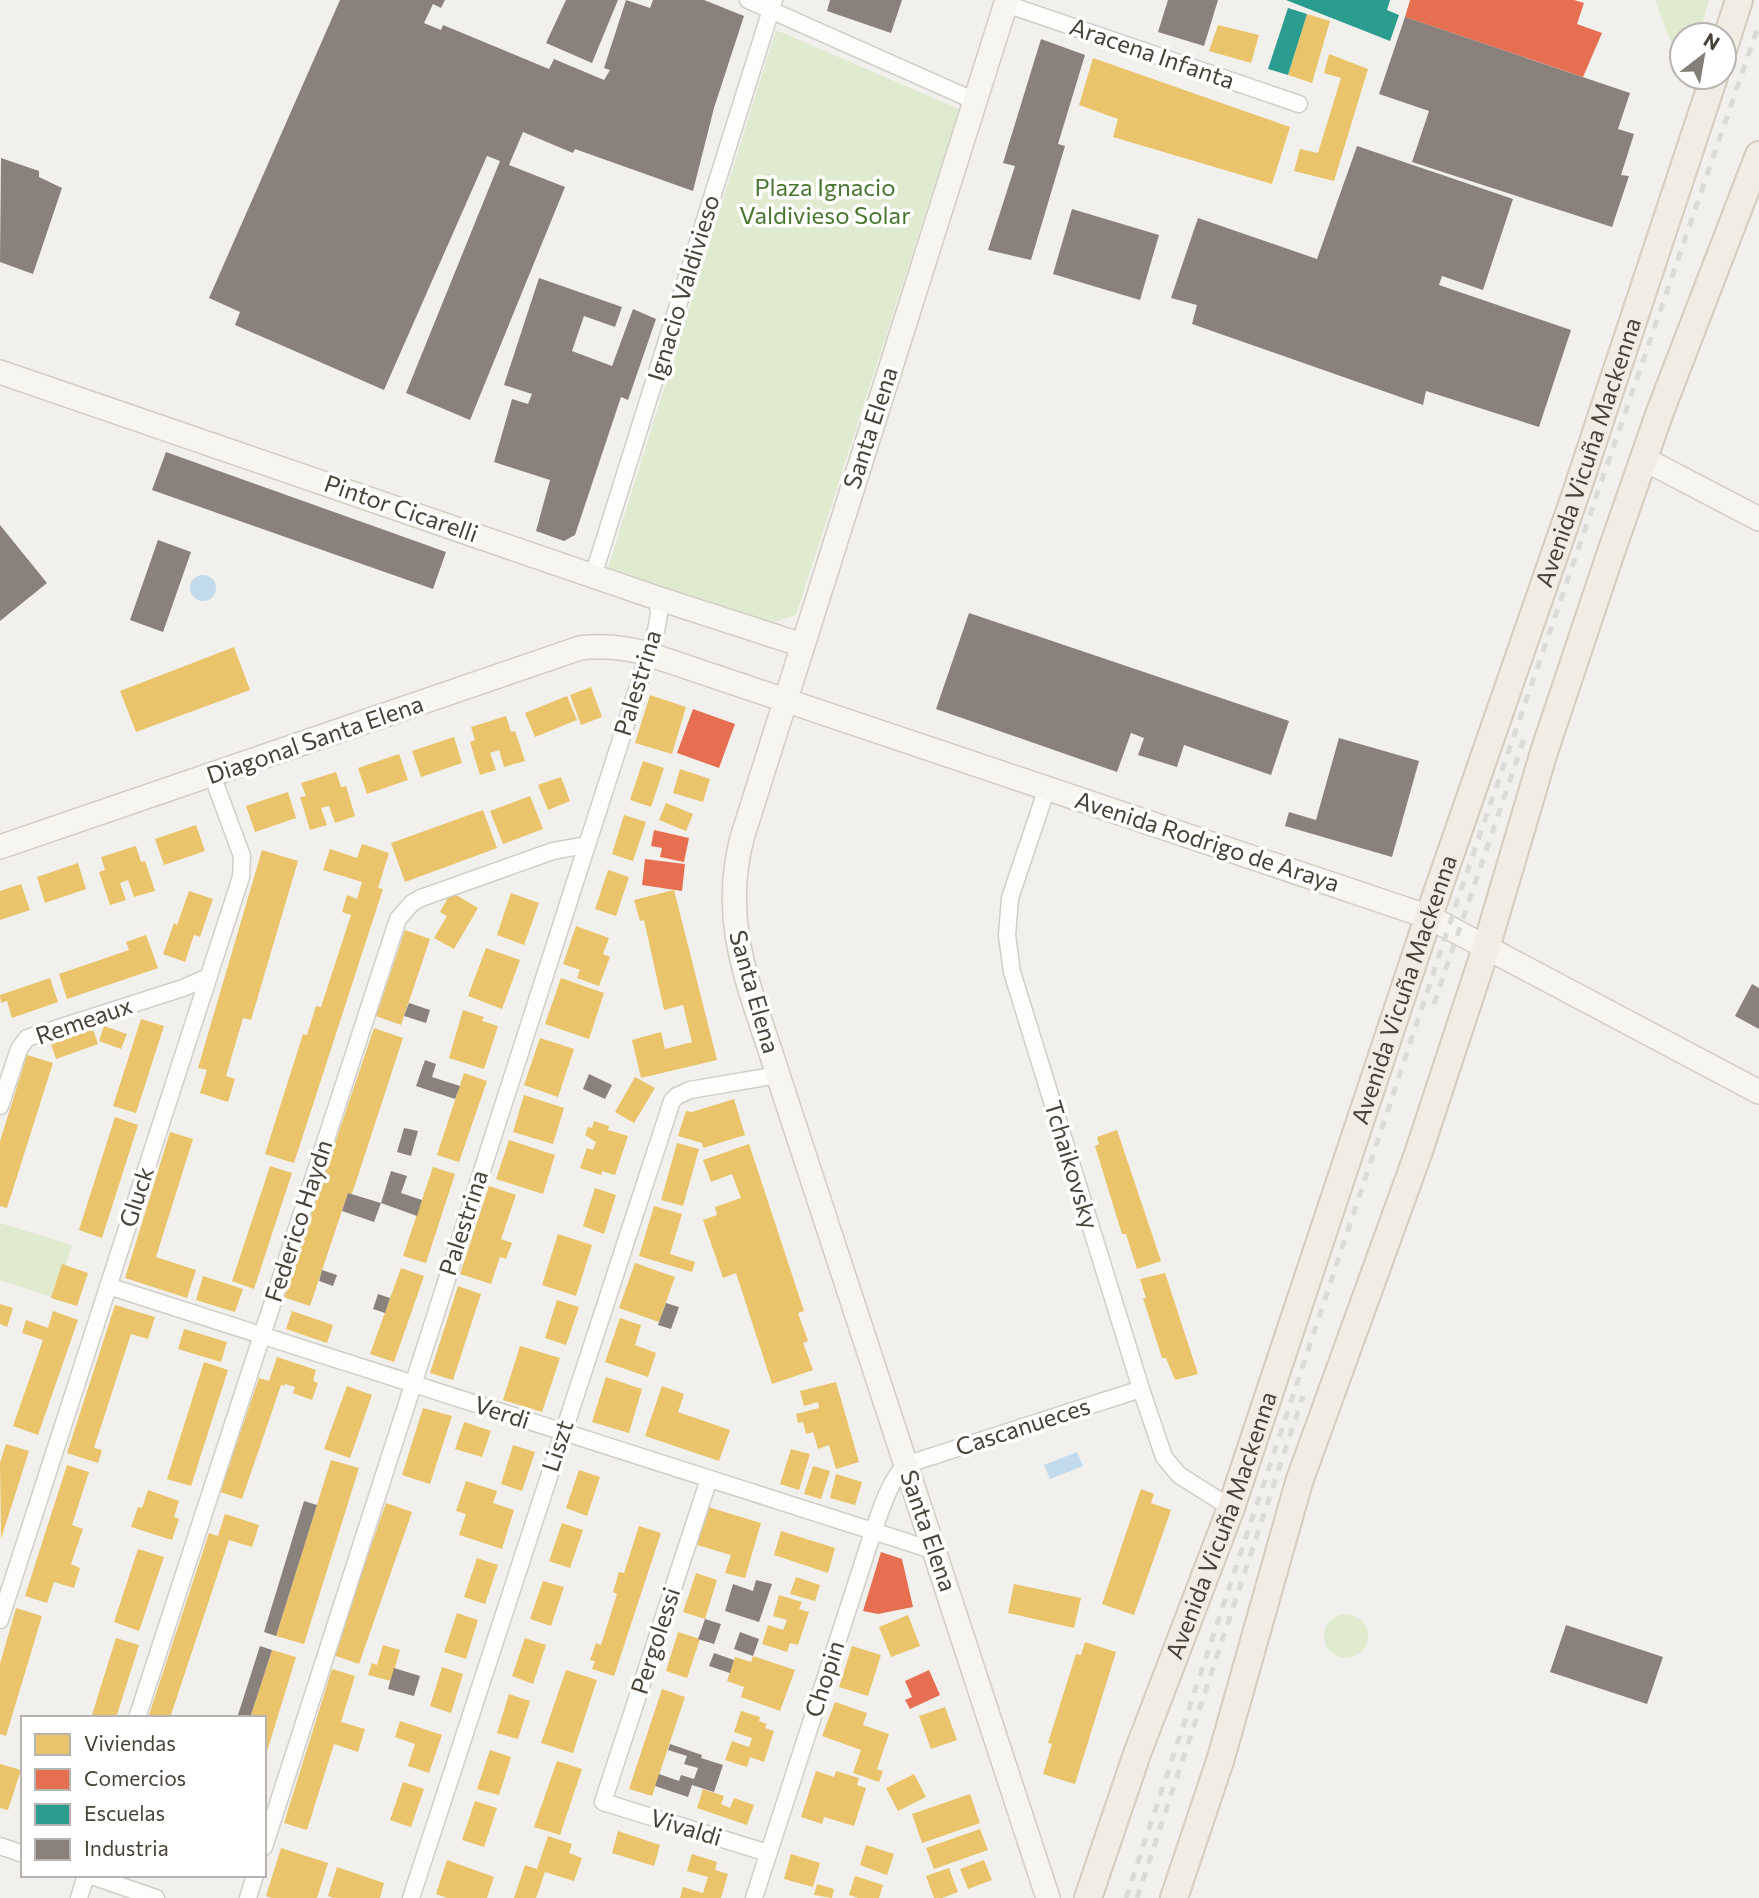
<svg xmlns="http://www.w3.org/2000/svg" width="1759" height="1898" viewBox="0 0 1759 1898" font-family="Commissioner,sans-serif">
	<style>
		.green { fill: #dfeacf }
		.water { fill: #c1daec }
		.homes { fill: #e9c46a }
		.shops { fill: #e76f51 }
		.schools { fill: #2a9d8f }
		.industry { fill: #8a817c }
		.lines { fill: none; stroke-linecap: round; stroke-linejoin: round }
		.street-casing { stroke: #d0cecb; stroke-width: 19 }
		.secondary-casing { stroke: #d0cdc4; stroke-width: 26 }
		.primary-casing { stroke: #d3ccbc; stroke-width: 30 }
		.street { stroke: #fdfdfc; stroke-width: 16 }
		.secondary { stroke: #f6f5f0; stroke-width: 23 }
		.primary { stroke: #f1ede5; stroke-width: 26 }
		.rail { stroke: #dadad9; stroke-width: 5; stroke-dasharray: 9 9; stroke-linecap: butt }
		.labels { text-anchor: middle; stroke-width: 7; stroke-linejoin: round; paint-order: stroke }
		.street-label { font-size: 24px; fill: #484239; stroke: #fff }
		.park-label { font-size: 24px; fill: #48762f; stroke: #fff }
	</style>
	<rect width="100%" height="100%" fill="#f2f0ed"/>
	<!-- green -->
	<path class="green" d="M1655,0H1709L1699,35H1682V71Z
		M776,30L959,109L796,615L771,623L608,568Z
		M0,1223L72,1245L55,1298L0,1280Z
		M1324 1636a22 22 0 1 1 44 0a22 22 0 1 1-44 0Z"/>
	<!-- water -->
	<path class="water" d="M190 588a13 13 0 1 1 26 0a13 13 0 1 1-26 0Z
		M1077,1452L1083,1466L1050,1479L1044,1465Z"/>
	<!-- homes -->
	<path class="homes" d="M1307,14L1330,21L1312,83L1288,75Z
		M1218,25L1259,35L1251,63L1209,51Z
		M1329,54L1368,69L1334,181L1294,171L1300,149L1318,153L1341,78L1324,73Z
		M1093,58L1290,127L1272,184L1113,137L1118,119L1079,105Z
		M234,647L250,690L136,732L120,691Z
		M591,687L602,717L581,725L570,695Z
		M650,695L686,707L672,754L635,743Z
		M567,696L577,720L535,737L525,713Z
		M506,716L511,732L515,731L525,761L504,767L499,750L490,753L496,770L480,775L470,742L475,740L471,727Z
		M454,737L462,763L421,777L412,751Z
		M399,754L408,780L367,794L358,768Z
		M643,761L664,768L651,807L630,800Z
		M680,769L710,779L703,802L673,793Z
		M336,772L341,787L346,786L355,816L335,823L329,806L321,808L327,825L310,830L300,797L306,796L301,783Z
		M561,777L570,801L548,810L538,785Z
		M288,792L296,818L255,832L246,806Z
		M530,796L543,829L503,844L490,811Z
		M666,803L693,814L686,831L659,820Z
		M483,810L497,848L405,882L391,843Z
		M624,815L646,822L633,861L612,854Z
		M196,825L205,851L164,865L155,839Z
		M362,844L389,853L378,888L383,889L294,1163L265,1154L303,1034L307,1035L316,1006L321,1007L351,915L342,912L347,895L357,899L362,882L323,870L330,849L357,858Z
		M136,846L141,862L145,861L155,891L134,897L128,880L120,883L126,900L110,905L99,872L105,870L101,857Z
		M262,850L298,861L251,1020L243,1018L226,1076L235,1079L228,1102L200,1093L207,1070L198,1068Z
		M78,863L86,889L45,903L37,877Z
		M608,870L629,877L616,916L595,909Z
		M21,884L30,910L0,920V891Z
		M674,890L717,1060L641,1078L632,1040L661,1032L665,1049L692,1042L683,1005L664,1010L644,920L640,921L634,900Z
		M189,891L213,899L200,937L194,935L185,962L163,954L174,923L177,925Z
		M451,892L478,908L454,949L434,938L447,916L440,912Z
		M511,893L539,903L524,945L497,935Z
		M576,926L609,938L603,954L610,957L599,986L577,978L580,970L563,964Z
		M405,930L430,939L401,1025L376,1016Z
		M146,935L158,968L67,999L59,974L129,950L126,942Z
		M486,948L520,960L502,1009L468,996Z
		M50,978L58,1002L12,1018L7,1001L1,1003L0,995Z
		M561,978L604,993L589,1039L545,1024Z
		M463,1010L484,1017L482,1021L498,1026L484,1069L449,1058Z
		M141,1019L164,1026L136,1113L113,1106Z
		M92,1026L98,1044L56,1059L50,1041Z
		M104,1026L127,1034L121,1049L99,1041Z
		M374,1028L403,1038L352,1194L348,1193L310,1306L283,1297Z
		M540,1038L574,1049L558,1097L524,1085Z
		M27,1055L53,1063L7,1208L0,1206V1141Z
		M464,1073L487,1081L459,1162L437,1155Z
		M635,1077L655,1088L634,1123L615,1112Z
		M524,1095L564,1108L553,1144L513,1132Z
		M734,1099L745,1135L703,1148L702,1143L678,1136L686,1111L692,1112Z
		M115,1117L138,1125L102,1238L79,1230Z
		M594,1121L609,1126L608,1130L628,1136L615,1175L602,1171L601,1175L580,1168L587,1148L593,1150L596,1142L585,1135L588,1127L592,1128Z
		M1117,1130L1161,1261L1137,1269L1126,1234H1122L1095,1146L1099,1144L1097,1137Z
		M170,1132L193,1139L156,1257L196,1270L187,1298L125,1278Z
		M509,1140L555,1155L543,1194L496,1179Z
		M677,1143L699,1149L683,1206L661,1200Z
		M749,1144L804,1311L798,1313L808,1341L803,1343L813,1370L772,1384L736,1273L723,1278L703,1220L717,1215L715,1207L741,1198L732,1174L711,1182L703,1160Z
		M270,1166L292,1173L254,1289L232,1281Z
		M433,1167L455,1174L426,1263L403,1256Z
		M489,1186L516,1195L501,1239L512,1243L506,1259L500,1257L491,1284L460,1274Z
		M595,1188L616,1195L604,1234L583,1226Z
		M654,1206L682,1214L670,1254L695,1262L692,1272L639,1256Z
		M558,1234L592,1245L576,1296L542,1285Z
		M635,1263L675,1277L659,1322L619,1308Z
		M62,1264L88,1273L77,1306L51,1298Z
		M401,1268L424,1276L394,1362L370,1354Z
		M1165,1273L1198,1374L1175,1380L1166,1358H1162L1143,1298H1146L1140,1279Z
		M203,1276L243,1289L235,1312L196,1300Z
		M458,1286L481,1294L453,1380L430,1373Z
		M557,1300L579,1307L566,1345L545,1338Z
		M0,1304L13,1308L7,1327L0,1324Z
		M115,1305L155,1317L148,1339L131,1334L94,1448L102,1450L98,1463L67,1453Z
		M53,1311L78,1320L38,1435L13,1426L43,1340L22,1333L26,1320L48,1328Z
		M292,1311L333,1325L327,1343L286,1329Z
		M620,1318L641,1325L635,1345L656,1353L648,1377L605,1362Z
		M184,1329L227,1342L221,1362L178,1349Z
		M520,1346L560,1358L542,1412L503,1400Z
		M277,1357L316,1370L313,1381L318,1383L312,1400L293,1393L295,1387L285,1384L284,1386L281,1385L242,1499L220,1492L259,1378L269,1381Z
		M204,1362L228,1370L191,1486L167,1479Z
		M606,1377L642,1389L629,1433L592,1422Z
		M836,1382L859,1462L836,1469L829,1445L818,1449L813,1432L806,1434L803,1422L798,1423L796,1414L819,1408L818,1402L804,1406L800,1391Z
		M347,1386L372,1395L350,1458L324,1449Z
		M662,1386L684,1394L678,1412L730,1430L719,1461L645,1436Z
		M423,1408L452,1416L430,1484L402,1475Z
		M464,1422L491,1431L482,1457L455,1449Z
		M6,1444L29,1451L1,1539L0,1463Z
		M513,1445L535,1452L522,1491L501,1484Z
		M791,1449L810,1454L799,1490L780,1484Z
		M331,1460L359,1468L304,1644L276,1636Z
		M67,1465L89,1472L72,1525L83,1529L71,1564L80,1568L74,1588L54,1582L47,1603L25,1596Z
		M813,1466L830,1471L821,1499L804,1494Z
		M579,1470L600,1477L587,1516L566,1508Z
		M836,1474L862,1482L855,1505L830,1498Z
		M466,1481L497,1491L493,1503L514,1510L502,1549L459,1535L466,1514L456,1511Z
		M1141,1489L1154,1494L1151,1503L1171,1510L1134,1615L1102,1604Z
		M148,1490L179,1501L174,1517L179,1519L172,1540L131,1527L138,1507L142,1508Z
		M386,1503L412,1512L359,1664L333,1655Z
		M708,1507L761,1523L745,1578L725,1573L731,1555L697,1545Z
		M225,1514L259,1525L252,1547L229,1540L170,1718H148L209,1533L218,1536Z
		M562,1523L583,1530L570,1568L549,1561Z
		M639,1526L661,1533L614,1676L592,1669L595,1661L590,1660L596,1643L601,1645L617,1594L613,1592L619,1572L624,1573Z
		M781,1531L835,1548L828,1573L774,1555Z
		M138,1549L164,1557L139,1631L114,1622Z
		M477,1558L498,1565L485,1604L464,1597Z
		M696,1573L717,1580L705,1619L683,1612Z
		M796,1577L820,1585L815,1601L790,1594Z
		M543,1581L564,1587L551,1626L530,1619Z
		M1014,1584L1081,1598L1074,1628L1008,1613Z
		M779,1595L802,1602L799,1609L809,1612L798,1645L790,1643L787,1652L762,1644L768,1625L783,1630L787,1620L773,1616Z
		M16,1608L42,1616L6,1736L0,1734V1664Z
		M457,1613L478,1620L466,1659L444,1652Z
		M908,1615L920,1646L891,1657L879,1627Z
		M678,1632L700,1639L687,1678L666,1671Z
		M116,1638L139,1645L116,1718H91Z
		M525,1638L546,1645L533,1684L512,1676Z
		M1085,1642L1116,1652L1075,1784L1043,1774L1052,1744L1048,1743L1076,1654L1081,1655Z
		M383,1645L400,1650L391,1681L368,1675L372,1663L377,1665Z
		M852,1646L881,1655L868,1696L839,1687Z
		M272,1650L296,1657L265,1758L264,1718H250Z
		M753,1656L795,1670L780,1711L741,1697L744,1687L727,1681L735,1657L751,1662Z
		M442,1667L463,1674L451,1713L430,1706Z
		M332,1669L355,1676L341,1722L365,1729L358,1752L334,1744L307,1830L284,1823Z
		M566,1670L597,1680L573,1753L541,1743Z
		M662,1689L685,1697L652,1796L629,1789Z
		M509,1694L530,1701L518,1739L497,1733Z
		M835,1702L867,1713L863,1725L889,1734L877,1769L883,1771L879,1782L853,1773L861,1750L822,1736Z
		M945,1707L957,1740L931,1749L919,1716Z
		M741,1711L760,1717L759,1721L767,1724L765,1728L774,1731L764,1762L750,1757L747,1767L725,1760L732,1741L749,1747L752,1738L734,1732Z
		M400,1721L442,1735L429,1773L408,1766L415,1744L395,1737Z
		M490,1750L511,1757L499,1795L477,1789Z
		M557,1761L582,1769L560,1835L534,1827Z
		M0,1764L21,1770L8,1810L0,1808Z
		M816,1771L834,1777L836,1771L859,1778L857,1785L866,1788L854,1826L824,1817L822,1824L801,1817Z
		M914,1774L926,1797L898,1811L886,1788Z
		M403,1782L424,1789L411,1827L390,1820Z
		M703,1789L724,1796L721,1804L730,1808L734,1798L754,1805L747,1825L697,1808Z
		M970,1794L980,1823L922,1843L912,1814Z
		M475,1801L497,1808L484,1847L462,1840Z
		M980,1829L988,1850L934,1869L926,1848Z
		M618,1831L660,1845L654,1866L612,1853Z
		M548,1836L572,1844L569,1853L582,1858L574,1881L545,1872L536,1898H514L525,1865L537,1869Z
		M866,1845L894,1854L887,1875L860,1865Z
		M281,1848L328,1863L317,1898H272L266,1896Z
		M692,1854L717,1862L715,1870L728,1874L721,1898H680L683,1887L703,1893L708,1877L687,1871Z
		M791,1854L820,1863L813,1887L784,1879Z
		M447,1860L494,1877L487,1898H447L436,1894Z
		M984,1860L992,1880L968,1889L960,1869Z
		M337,1867L384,1883L380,1898H334L328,1896Z
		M949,1868L958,1892L942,1898H934L926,1876Z
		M855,1876L883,1885L879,1898H858L849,1895Z
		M817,1884L834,1889L832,1898L814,1895Z"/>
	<!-- shops -->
	<path class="shops" d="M1410,0H1574L1584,3L1577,24L1602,33L1583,77L1405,17Z
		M693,709L735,724L719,768L677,753Z
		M654,830L689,838L684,862L660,857L662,848L651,846Z
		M645,859L685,864L682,891L642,885Z
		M881,1552L902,1559L913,1607L878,1614L863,1611Z
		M929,1670L940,1695L910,1709L905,1700L912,1697L905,1681Z"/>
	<!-- schools -->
	<path class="schools" d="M1286,0H1390L1387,10L1399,15L1390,41Z
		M1288,8L1307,14L1288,75L1268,69Z"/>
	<!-- industry -->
	<path class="industry" d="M340,0H445L441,8L433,4L424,23L441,30L443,25L549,69L554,59L604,80L610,70L604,68L626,0L650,8L653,0H704L744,16L714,108L693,191L575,149L573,153L523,132L509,165L565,187L470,420L406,393L500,161L487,156L384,390L235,325L240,312L209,298Z
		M566,0H618L592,63L546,43Z
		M830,0H902L891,33L827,11Z
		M1168,0H1218L1204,46L1158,32Z
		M1405,17L1630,93L1618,129L1634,134L1621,175L1629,176L1612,227L1412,162L1429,111L1379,94Z
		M1041,39L1085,55L1058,144L1065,146L1031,260L988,250L1015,166L1003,163Z
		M1357,146L1513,199L1483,290L1442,276L1439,285L1571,330L1539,427L1426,391L1423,405L1192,324L1197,305L1171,298L1198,218L1317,259Z
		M1,158L39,171V177L62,188L33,274L0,262Z
		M1072,209L1159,235L1140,300L1053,274Z
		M539,278L622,307L615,327L584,316L572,351L612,366L633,309L656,319L628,400L621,397L575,535L564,541L536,531L550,480L494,462L512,399L528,404L532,394L504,385Z
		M166,452L446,552L433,589L152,490Z
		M0,525L47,583L0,621Z
		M158,540L191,552L163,632L130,620Z
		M969,613L1289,721L1271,775L1184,745L1177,767L1138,755L1144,738L1131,733L1117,772L936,709Z
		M1339,738L1419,761L1392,857L1285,826L1289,812L1316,820Z
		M1752,984L1759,988V1029L1735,1016Z
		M409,1003L430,1010L426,1023L404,1016Z
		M425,1060L436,1064L432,1077L460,1086L455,1099L416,1086Z
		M589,1074L612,1085L605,1099L583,1089Z
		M404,1128L418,1131L411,1156L397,1152Z
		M391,1171L407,1176L401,1193L422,1200L417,1216L381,1203L374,1222L342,1211L348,1193L381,1203Z
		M322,1270L337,1275L333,1286L319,1281Z
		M378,1294L390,1298L385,1313L373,1309Z
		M666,1303L679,1307L671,1329L658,1325Z
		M304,1501L317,1505L276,1636L264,1632Z
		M756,1580L772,1584L759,1622L725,1611L733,1584L753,1591Z
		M705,1619L721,1624L714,1644L698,1639Z
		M1566,1625L1663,1657L1647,1704L1550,1672Z
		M740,1632L759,1639L753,1656L734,1649Z
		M260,1646L272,1650L250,1718H237Z
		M714,1653L734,1660L730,1673L709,1666Z
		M394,1668L420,1676L414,1696L388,1689Z
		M670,1744L702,1755L701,1758L723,1765L714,1792L692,1785L688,1797L655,1786L659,1774L679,1781L681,1775L694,1779L698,1768L684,1764L687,1756L668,1750Z"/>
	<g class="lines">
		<!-- street casing -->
		<g class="street-casing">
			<path id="street" d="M748,0L975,101
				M1006,4L1299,104
				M593,576L774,0
				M1047,788L1010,898L1007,935L1012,972L1141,1389L1164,1457L1179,1475L1231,1508
				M0,1106L19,1049L27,1038L183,988L208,977
				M108,1286L935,1551
				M709,1479L603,1802L768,1853
				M0,1620L241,877L242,856L212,775
				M137,1718L398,919L412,903L421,898L553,851L586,845
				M0,1846L23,1854
				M264,1847L656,631L659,614L657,598
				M89,1875L156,1898
				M79,1898L86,1875
				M248,1898L255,1875
				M411,1898L672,1101L677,1096L690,1090L778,1075
				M754,1898L873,1532C882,1507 888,1485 905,1465L1141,1389"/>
		</g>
		<!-- secondary casing -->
		<g class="secondary-casing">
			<path id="secondary" d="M1007,0L742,838C719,927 752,991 778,1075L1048,1898
				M0,372L657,598L802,645
				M1644,459L1759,519
				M0,847L580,648C604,645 625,647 648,654L1429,917L1759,1092"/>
		</g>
		<!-- primary casing -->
		<g class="primary-casing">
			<g id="primary">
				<path d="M1724,47L1739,0"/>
				<path id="s1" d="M1088,1898L1137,1754L1231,1508L1424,930L1577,490L1714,77"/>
				<path d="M1174,1898L1221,1758L1299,1482L1418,1154L1486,948L1544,752L1610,555L1660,412L1759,155"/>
			</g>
		</g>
		<!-- street -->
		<use href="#street" class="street"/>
		<!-- secondary -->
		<use href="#secondary" class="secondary"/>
		<!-- primary -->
		<use href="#primary" class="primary"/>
		<!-- rail -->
		<path class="rail" d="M1434,1004L1524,739
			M1126,1898L1466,875L1759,24
			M1137,1898L1303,1396"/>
	</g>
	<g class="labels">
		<!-- street labels -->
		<g class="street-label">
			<text transform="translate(1152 54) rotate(19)" y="8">Aracena Infanta</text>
			<text transform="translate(684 288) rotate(-73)" y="8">Ignacio Valdivieso</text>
			<text transform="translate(871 428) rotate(-72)" y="8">Santa Elena</text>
			<text dy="8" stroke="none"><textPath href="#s1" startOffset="1530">Avenida Vicuña Mackenna</textPath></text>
			<text transform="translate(401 509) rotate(19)" y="8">Pintor Cicarelli</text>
			<text transform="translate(638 683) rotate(-73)" y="8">Palestrina</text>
			<text transform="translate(315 740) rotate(-19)" y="8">Diagonal Santa Elena</text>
			<text transform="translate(1207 842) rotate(18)" y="8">Avenida Rodrigo de Araya</text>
			<text dy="8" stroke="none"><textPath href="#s1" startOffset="962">Avenida Vicuña Mackenna</textPath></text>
			<text transform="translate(754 992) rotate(74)" y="8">Santa Elena</text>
			<text transform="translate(84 1021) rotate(-19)" y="8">Remeaux</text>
			<text transform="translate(1071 1165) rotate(73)" y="8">Tchaikovsky</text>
			<text transform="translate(137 1197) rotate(-72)" y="8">Gluck</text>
			<text transform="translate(299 1221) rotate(-72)" y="8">Federico Haydn</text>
			<text transform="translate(464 1223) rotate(-72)" y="8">Palestrina</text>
			<text transform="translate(502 1413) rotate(18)" y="8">Verdi</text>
			<text transform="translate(1023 1427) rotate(-18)" y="8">Cascanueces</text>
			<text transform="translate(558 1446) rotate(-72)" y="8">Liszt</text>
			<text dy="8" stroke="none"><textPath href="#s1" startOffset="396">Avenida Vicuña Mackenna</textPath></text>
			<text transform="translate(928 1531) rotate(71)" y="8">Santa Elena</text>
			<text transform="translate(656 1641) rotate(-72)" y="8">Pergolessi</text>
			<text transform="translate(825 1679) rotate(-72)" y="8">Chopin</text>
			<text transform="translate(686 1828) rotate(17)" y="8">Vivaldi</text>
		</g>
		<!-- park labels -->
		<g class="park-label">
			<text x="825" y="196">Plaza Ignacio<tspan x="825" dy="28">Valdivieso Solar</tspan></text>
		</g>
	</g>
	<!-- legend -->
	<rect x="21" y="1716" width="245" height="161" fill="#ffffff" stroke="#b6b3b0" stroke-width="2"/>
	<rect x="35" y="1734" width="35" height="21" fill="#e9c46a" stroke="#b6b3b0" stroke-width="2"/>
	<text x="84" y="1751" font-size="21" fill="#484239">Viviendas</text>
	<rect x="35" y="1769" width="35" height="21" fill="#e76f51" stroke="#b6b3b0" stroke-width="2"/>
	<text x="84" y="1786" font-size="21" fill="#484239">Comercios</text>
	<rect x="35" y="1804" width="35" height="21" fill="#2a9d8f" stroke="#b6b3b0" stroke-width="2"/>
	<text x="84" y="1821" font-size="21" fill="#484239">Escuelas</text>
	<rect x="35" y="1839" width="35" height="21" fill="#8a817c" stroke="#b6b3b0" stroke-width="2"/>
	<text x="84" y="1856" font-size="21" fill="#484239">Industria</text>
	<!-- north arrow -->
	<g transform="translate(1703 56) rotate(31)"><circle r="33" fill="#ffffff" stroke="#b6b3b0" stroke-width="2"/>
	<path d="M0-5L12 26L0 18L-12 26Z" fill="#847f78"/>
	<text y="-10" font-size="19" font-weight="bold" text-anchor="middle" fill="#484239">N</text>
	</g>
</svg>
